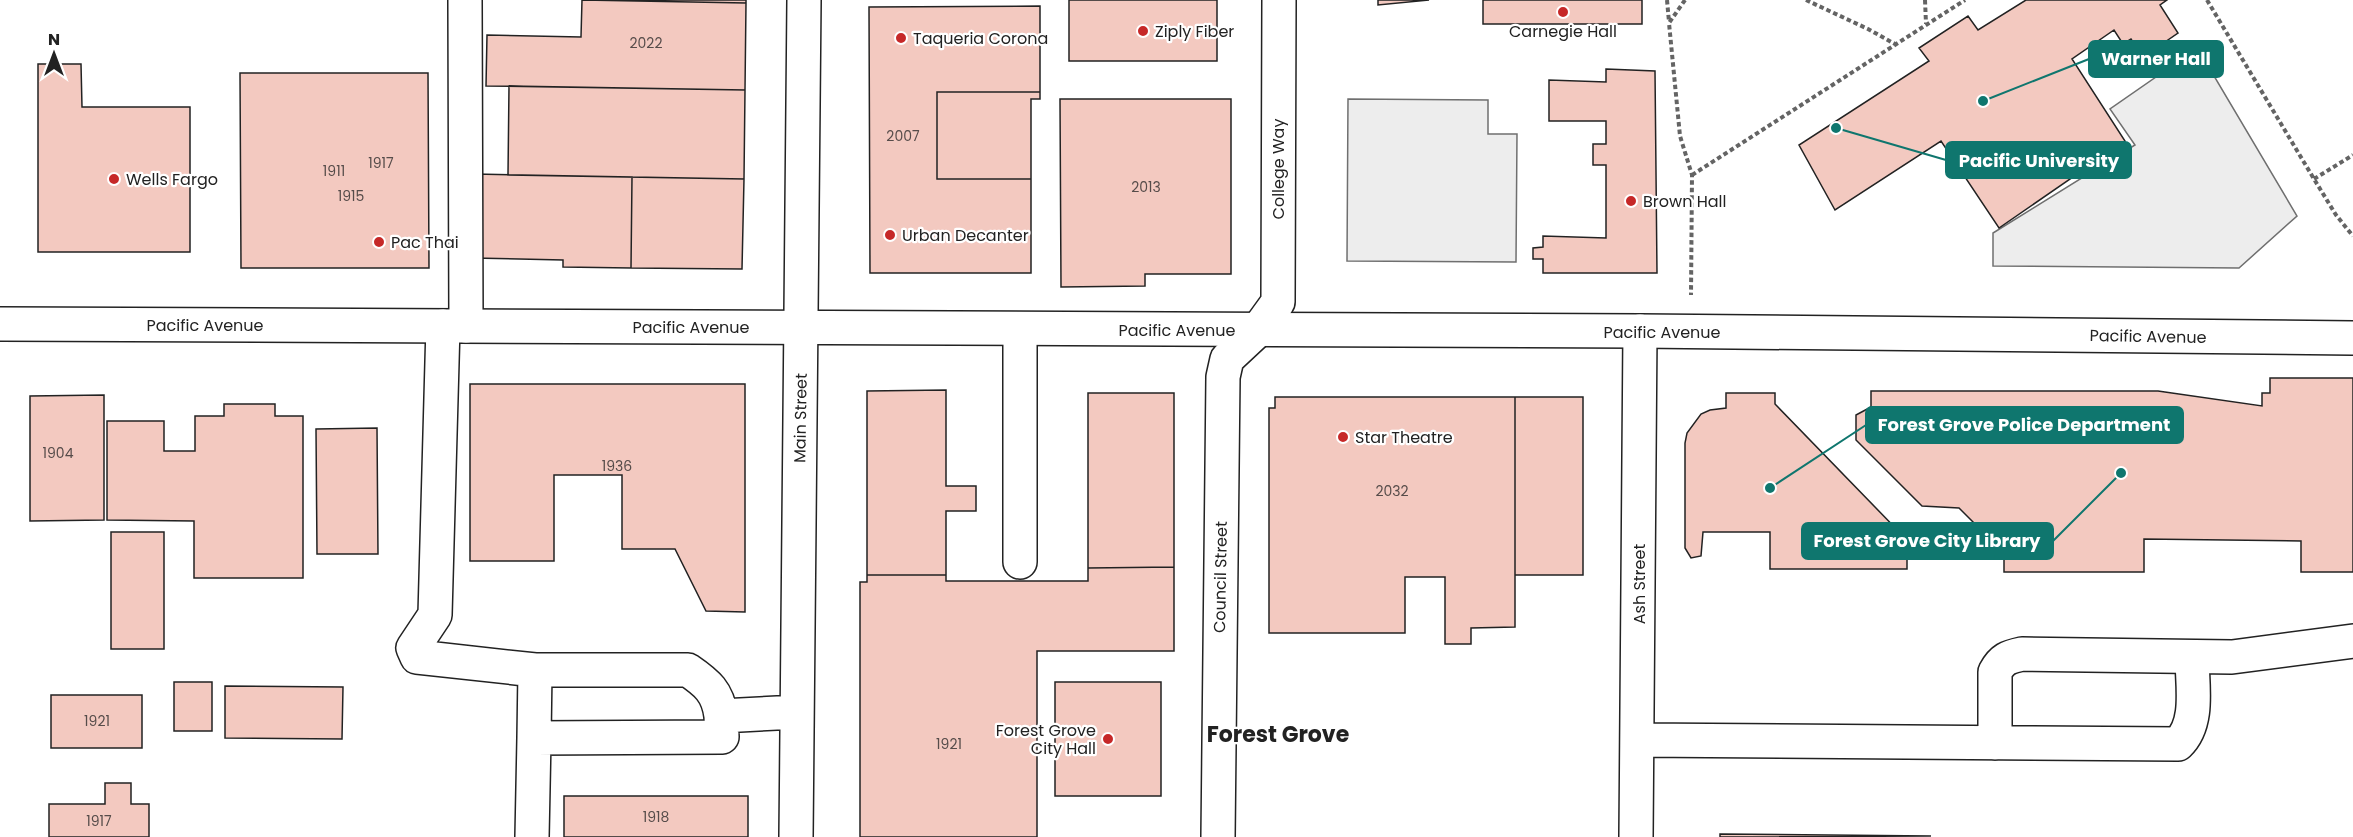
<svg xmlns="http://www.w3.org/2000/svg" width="2353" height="837" viewBox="0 0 2353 837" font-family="Poppins,sans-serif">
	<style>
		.parking { fill: #ededed; stroke: #6f6f6f; stroke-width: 1.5 }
		.building { fill: #f3c9c0; stroke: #222; stroke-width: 1.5 }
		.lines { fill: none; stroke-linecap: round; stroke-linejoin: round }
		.minor-casing { stroke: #222; stroke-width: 36 }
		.major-casing { stroke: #222; stroke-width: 36 }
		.path { stroke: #646464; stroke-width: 4; stroke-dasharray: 4.5 3; stroke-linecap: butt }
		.minor { stroke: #fff; stroke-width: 33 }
		.major { stroke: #fff; stroke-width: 33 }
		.poi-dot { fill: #c62828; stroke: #fff; stroke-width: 2 }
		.labels { text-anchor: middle; stroke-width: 4.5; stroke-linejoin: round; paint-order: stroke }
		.number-label { font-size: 14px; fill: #564c4a }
		.poi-label { font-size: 16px; fill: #222; stroke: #fff; text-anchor: start }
		.street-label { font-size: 16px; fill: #222; stroke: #fff }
		.district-label { font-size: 22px; font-weight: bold; fill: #222; stroke: #fff }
		.leader { fill: none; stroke: #0f766e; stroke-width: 2 }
		.callout-dot { fill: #0f766e; stroke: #fff; stroke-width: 2 }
		.callout { fill: #0f766e; stroke: #0f766e; stroke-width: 2 }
		.callout-label { font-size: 18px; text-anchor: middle; font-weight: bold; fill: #fff }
	</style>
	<rect width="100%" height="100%" fill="#fff"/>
	<!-- parking -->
	<path class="parking" d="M2182,59H2204L2297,216L2239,268L1993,266V233L2135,145L2110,109Z
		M1348,99L1488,100V134H1517L1516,262L1347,261Z"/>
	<!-- building -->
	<path class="building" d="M582,0L746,3L745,90L486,86L487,35L581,37Z
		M582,0H746V3Z
		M1069,0H1217V61H1069Z
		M1378,0H1429L1378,5Z
		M1483,0H1642V24H1483Z
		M2026,0H2167L2160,5L2178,33L2143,57L2131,39L2123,44L2114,30L2072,59L2125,141L1999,228L1941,141L1835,210L1799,145L1929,61L1919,48L1968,16L1978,30Z
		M1040,6V92H937V179H1031V273H870L869,7Z
		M38,64H81L82,107H190V252H38Z
		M1606,69L1655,71L1657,273H1543V259H1533V248L1543,247V236L1606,238V165H1593V144H1606V121H1549V80L1606,82Z
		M240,73H428L429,268H241Z
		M509,86L745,90L744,179L508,175Z
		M937,92H1040V99H1031V179H937Z
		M1060,99H1231V274H1145V286L1061,287Z
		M474,174L632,177L631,268L563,267V260L473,258Z
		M632,177L744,179L742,269L631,268Z
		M2270,378H2353V572H2301V541L2144,539V572H2004V553L1959,508L1922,506L1856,440V415L1871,407V391H2158L2262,406V393H2270Z
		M470,384H745V612L706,611L675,549H622V475H554V561H470Z
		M946,390V486H976V511H946V575H867V391Z
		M1088,393H1174V567L1088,568Z
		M1726,393H1775V404L1907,540V569H1770V532H1703L1701,556L1691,558L1685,548V443L1687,433L1701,414L1710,410L1726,408Z
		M104,395V520L30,521V396Z
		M1275,397H1515V627L1471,628V644H1445V577H1405V633H1269V408H1275Z
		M1515,397H1583V575H1515Z
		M224,404H275V416H303V578H194V521L107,520V421H164V451H195V416H224Z
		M377,428L378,554H317L316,429Z
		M111,532H164V649H111Z
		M1174,567V651H1037V837H860V582H867V575H946V581H1088V568Z
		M174,682H212V731H174Z
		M1055,682H1161V796H1055Z
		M225,686L343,687L342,739L225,738Z
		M51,695H142V748H51Z
		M105,783H131V804H149V837H49V804H105Z
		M564,796H748V837H564Z
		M1720,834L1931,836L1720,837Z"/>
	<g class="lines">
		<!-- minor casing -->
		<g class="minor-casing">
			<path id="minor" d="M465,0L466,326
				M443,326L435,615L413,648L417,657L535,670
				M1020,329V562
				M721,716L722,737L534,738L535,670H688C707,683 718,692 721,716L797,712
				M1638,740L2178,744C2200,723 2192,685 2192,657
				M1995,743V672C2002,659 2008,657 2022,654L2232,657L2353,641
				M532,837L534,738
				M796,837L804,0
				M1218,837L1223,377L1227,359L1257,331L1278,302L1279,0
				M1636,837L1640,331"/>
		</g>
		<!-- major casing -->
		<g class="major-casing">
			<path id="major" d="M0,324L1640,331L2353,338"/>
		</g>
		<!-- path -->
		<path class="path" d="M1667,0L1669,22
			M1685,0L1669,23L1680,136L1692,175L1691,295
			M1806,0L1868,29L1895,44
			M1925,0L1926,24
			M2207,0L2314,179L2336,215L2353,236
			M1692,175L1965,0
			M2314,179L2353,155"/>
		<!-- minor -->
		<use href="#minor" class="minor"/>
		<!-- major -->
		<use href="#major" class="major"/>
	</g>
	<!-- markers -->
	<g class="poi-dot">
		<circle cx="1563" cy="12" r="6"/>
		<circle cx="1143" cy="31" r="6"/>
		<circle cx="901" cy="38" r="6"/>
		<circle cx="114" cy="179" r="6"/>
		<circle cx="1631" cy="201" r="6"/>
		<circle cx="890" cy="235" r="6"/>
		<circle cx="379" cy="242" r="6"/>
		<circle cx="1343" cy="437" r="6"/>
		<circle cx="1108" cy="739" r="6"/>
	</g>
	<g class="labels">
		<!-- number labels -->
		<g class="number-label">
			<text x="646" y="48">2022</text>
			<text x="903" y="141">2007</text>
			<text x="381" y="168">1917</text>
			<text x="334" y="176">1911</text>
			<text x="1146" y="192">2013</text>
			<text x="351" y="201">1915</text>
			<text x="58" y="458">1904</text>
			<text x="617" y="471">1936</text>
			<text x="1392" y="496">2032</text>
			<text x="97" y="726">1921</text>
			<text x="949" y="749">1921</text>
			<text x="656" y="822">1918</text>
			<text x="99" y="826">1917</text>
		</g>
		<!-- poi labels -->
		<g class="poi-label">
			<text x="1155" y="37">Ziply Fiber</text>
			<text x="1563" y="37" text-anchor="middle">Carnegie Hall</text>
			<text x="913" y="44">Taqueria Corona</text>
			<text x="126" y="185">Wells Fargo</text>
			<text x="1643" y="207">Brown Hall</text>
			<text x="902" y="241">Urban Decanter</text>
			<text x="391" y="248">Pac Thai</text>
			<text x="1355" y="443">Star Theatre</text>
			<text x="1096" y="736" text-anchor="end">Forest Grove<tspan x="1096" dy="18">City Hall</tspan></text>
		</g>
		<!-- street labels -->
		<g class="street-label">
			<text transform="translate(1278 169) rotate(-90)" y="6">College Way</text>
			<text x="205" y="331">Pacific Avenue</text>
			<text x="691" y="333">Pacific Avenue</text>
			<text x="1177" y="336">Pacific Avenue</text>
			<text x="1662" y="338">Pacific Avenue</text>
			<text transform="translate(2148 336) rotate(1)" y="6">Pacific Avenue</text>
			<text transform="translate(800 418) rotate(-89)" y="6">Main Street</text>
			<text transform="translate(1220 577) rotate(-89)" y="6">Council Street</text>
			<text transform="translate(1639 584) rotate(-90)" y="6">Ash Street</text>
		</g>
		<!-- district labels -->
		<g class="district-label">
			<text x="1278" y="742">Forest Grove</text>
		</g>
	</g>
	<!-- callouts -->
	<path class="leader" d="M1983 101L2089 59M1836 128L1946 160M1770 488L1866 425M2121 473L2053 541"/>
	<g class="callout-dot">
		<circle cx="1983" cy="101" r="6"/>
		<circle cx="1836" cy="128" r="6"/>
		<circle cx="1770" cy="488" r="6"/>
		<circle cx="2121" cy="473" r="6"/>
	</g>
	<g class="callout">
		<rect x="2089" y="41" width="134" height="36" rx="6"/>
		<rect x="1946" y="142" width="185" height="36" rx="6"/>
		<rect x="1866" y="407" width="317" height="36" rx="6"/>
		<rect x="1802" y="523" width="251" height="36" rx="6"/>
	</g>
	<g class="callout-label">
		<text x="2156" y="65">Warner Hall</text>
		<text x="2039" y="167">Pacific University</text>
		<text x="2024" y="431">Forest Grove Police Department</text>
		<text x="1927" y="547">Forest Grove City Library</text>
	</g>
	<!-- north arrow -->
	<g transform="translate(54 54)" stroke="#ffffff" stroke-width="4.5" paint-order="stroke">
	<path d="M0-4.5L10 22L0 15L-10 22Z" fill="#222222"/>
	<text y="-9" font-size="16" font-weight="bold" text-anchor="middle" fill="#222222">N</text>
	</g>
</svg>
